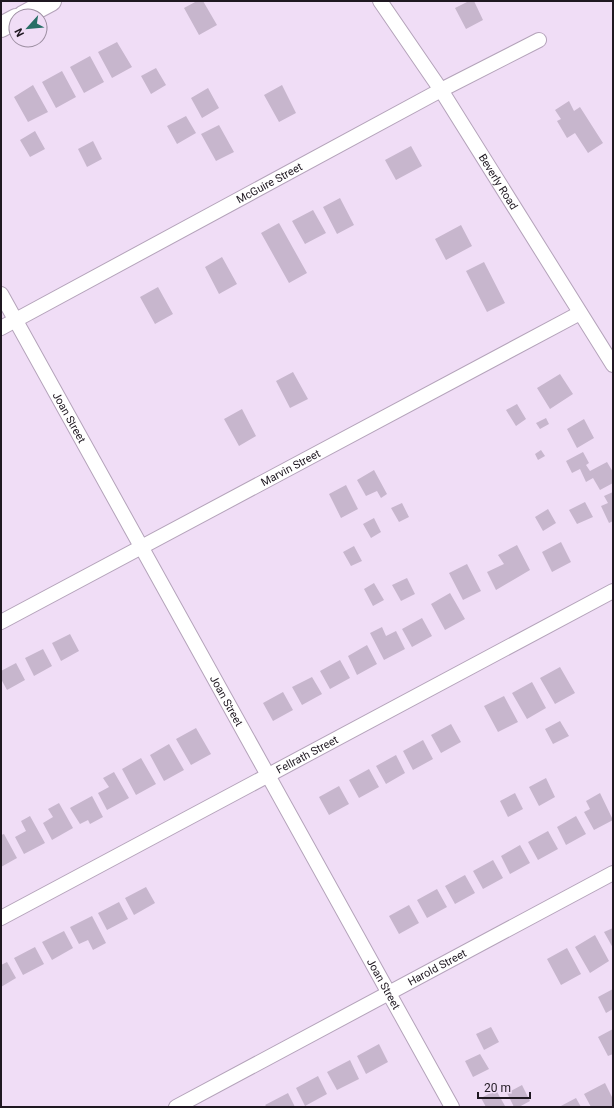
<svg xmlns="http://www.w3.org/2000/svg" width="614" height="1108" viewBox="0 0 614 1108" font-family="Roboto,sans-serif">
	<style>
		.building { fill: #c7b6cd }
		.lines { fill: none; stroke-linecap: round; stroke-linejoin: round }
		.street-casing { stroke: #b4a3ba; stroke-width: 16 }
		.secondary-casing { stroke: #b4a3ba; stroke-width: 22 }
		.street { stroke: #fff; stroke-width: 14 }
		.secondary { stroke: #fff; stroke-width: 20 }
		.labels { text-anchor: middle; stroke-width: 3.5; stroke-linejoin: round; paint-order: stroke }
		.street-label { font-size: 11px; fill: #1f1821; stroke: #f0ddf6 }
	</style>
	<rect width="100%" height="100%" fill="#f0ddf6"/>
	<!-- building -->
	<path class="building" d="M197,1H203L217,25L199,35L184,8Z
		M469,1H474L483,20L466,29L455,8Z
		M117,42L132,67L112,78L98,52Z
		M90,56L104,82L84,93L70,67Z
		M156,68L166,85L151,94L141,76Z
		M62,71L76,97L56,108L42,82Z
		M33,85L48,112L28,122L14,97Z
		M282,85L296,113L279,122L264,95Z
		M208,88L219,108L202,118L191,98Z
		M569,101L574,111L580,107L603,143L588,153L575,133L567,138L557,121L561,119L555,110Z
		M186,116L196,133L177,144L167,126Z
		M219,125L234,152L216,161L201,134Z
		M35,131L45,149L30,157L20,140Z
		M93,141L102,159L87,167L78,149Z
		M411,146L422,166L396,180L385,160Z
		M340,198L354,225L337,234L323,207Z
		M313,210L326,233L305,244L292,221Z
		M279,223L307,273L289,283L261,233Z
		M461,225L472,246L446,260L435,239Z
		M222,257L237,284L219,294L205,267Z
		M484,262L505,303L487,312L466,271Z
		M158,287L173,314L155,324L140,297Z
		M293,372L308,399L290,408L276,381Z
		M560,374L573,394L550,409L537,388Z
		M517,404L526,419L516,426L506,410Z
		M242,409L256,436L239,446L224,419Z
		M546,418L549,424L540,429L536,423Z
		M584,419L594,438L577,448L567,429Z
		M541,450L545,456L538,460L535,454Z
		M583,452L589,463L586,465L590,471L607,462L613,472V483L600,490L593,478L586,482L580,469L572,473L566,461Z
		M374,470L387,494L381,498L377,491L366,496L357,480Z
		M346,485L358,509L341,518L329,494Z
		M613,492V521L609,523L601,506L608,503L604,496Z
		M585,502L593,517L577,524L569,510Z
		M402,503L409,517L399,522L391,508Z
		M548,509L556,523L543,531L535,517Z
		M374,518L381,532L371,538L363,524Z
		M561,542L571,562L552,572L542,552Z
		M517,545L530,570L496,590L487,572L504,564L498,555Z
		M354,546L362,561L351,566L343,552Z
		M467,564L481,591L463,600L449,573Z
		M407,578L415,594L401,601L392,585Z
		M374,583L384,600L373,606L364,589Z
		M450,593L465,619L445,630L431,604Z
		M422,618L432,636L412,647L402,629Z
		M382,627L386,636L396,631L405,649L384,660L370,633Z
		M70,634L79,651L61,661L52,643Z
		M367,645L377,664L357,675L348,656Z
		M43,649L52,666L34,676L25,658Z
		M340,660L350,678L330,689L320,671Z
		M16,663L25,680L7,690L1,679V671Z
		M560,667L575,693L555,704L540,678Z
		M312,677L322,694L302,705L292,687Z
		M532,682L546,708L527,719L512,693Z
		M283,692L293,710L273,721L263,703Z
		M504,696L518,722L498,732L484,706Z
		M560,721L569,736L553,744L545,729Z
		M451,724L461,742L441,753L431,735Z
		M196,728L211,754L191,765L176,739Z
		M423,740L433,759L413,770L403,751Z
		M169,744L184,770L164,781L150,755Z
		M396,755L405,773L386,784L376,766Z
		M141,758L156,784L136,795L122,769Z
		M369,769L379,787L359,798L349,780Z
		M114,772L129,798L107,810L98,793L109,787L103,778Z
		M546,778L555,797L539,806L529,787Z
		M339,786L349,804L329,815L319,797Z
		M515,793L523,809L508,817L500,801Z
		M600,793L613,820L594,830L584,812L590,809L586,801Z
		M92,796L103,817L90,824L88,820L80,824L70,808Z
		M59,803L73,828L52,840L43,823L53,817L48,809Z
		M30,816L45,843L24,854L15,837L26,831L21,821Z
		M576,816L586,834L566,845L557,827Z
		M548,831L558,849L538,860L528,842Z
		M4,834L17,858L1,867V835Z
		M520,845L530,863L510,874L501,856Z
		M493,860L503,878L483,889L473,871Z
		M465,875L475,893L455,904L445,886Z
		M146,887L155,903L134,915L125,898Z
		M437,889L447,907L427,918L417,900Z
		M119,902L128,919L107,930L98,913Z
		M409,905L419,923L399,934L389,916Z
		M92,916L106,943L93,950L88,940L79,944L70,927Z
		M613,928V948L604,932Z
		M64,931L73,948L52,960L42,942Z
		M595,935L609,961L590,973L575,947Z
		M35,947L44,964L23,975L14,958Z
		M567,948L581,974L561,985L547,959Z
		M7,962L16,978L1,987V965Z
		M613,989V1009L606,1013L598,997Z
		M491,1027L499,1042L484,1050L476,1034Z
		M613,1029V1054L608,1056L598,1037Z
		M379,1044L388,1062L366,1074L357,1056Z
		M480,1054L489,1069L473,1077L465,1061Z
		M350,1060L359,1079L337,1090L327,1072Z
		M318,1076L327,1094L305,1106L296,1088Z
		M605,1083L613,1099V1107H591L584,1094Z
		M522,1085L530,1101L519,1107H514L507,1093Z
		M496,1090L505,1106L486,1107L481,1098Z
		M288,1093L295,1107H267L265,1105Z
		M576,1098L581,1107H559Z"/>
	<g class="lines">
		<!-- street casing -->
		<g class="street-casing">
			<g id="street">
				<path id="s1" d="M380,1L441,90L613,365"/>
				<path id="s2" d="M1,294L452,1107"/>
				<path id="s3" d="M1,328L441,90L539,40"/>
				<path id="s4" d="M1,622L580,313"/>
				<path id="s5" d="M1,918L613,591"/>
				<path id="s6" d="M176,1107L613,873"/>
			</g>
		</g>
		<!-- secondary casing -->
		<g class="secondary-casing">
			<path id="secondary" d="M23,16L51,1
				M1,27L16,19"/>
		</g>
		<!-- street -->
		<use href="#street" class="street"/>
		<!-- secondary -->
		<use href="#secondary" class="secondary"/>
	</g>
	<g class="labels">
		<!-- street labels -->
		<g class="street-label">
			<text dy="4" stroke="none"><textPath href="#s1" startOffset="216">Beverly Road</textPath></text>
			<text dy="4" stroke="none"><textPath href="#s3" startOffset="305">McGuire Street</textPath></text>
			<text dy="4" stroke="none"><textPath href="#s2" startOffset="141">Joan Street</textPath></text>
			<text dy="4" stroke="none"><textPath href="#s4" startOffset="328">Marvin Street</textPath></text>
			<text dy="4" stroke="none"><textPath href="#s2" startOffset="465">Joan Street</textPath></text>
			<text dy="4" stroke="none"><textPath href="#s5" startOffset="347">Fellrath Street</textPath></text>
			<text dy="4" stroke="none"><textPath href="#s6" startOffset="296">Harold Street</textPath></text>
			<text dy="4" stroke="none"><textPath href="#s2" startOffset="789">Joan Street</textPath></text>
		</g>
	</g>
	<!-- border -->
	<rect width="614" height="1108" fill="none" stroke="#1f1821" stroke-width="4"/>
	<!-- north arrow -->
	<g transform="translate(28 28) rotate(243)"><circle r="19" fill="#f0ddf6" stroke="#9c8ea1"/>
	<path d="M0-3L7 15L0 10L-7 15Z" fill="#276f66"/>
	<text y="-6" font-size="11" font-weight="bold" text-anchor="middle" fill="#1f1821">N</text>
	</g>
	<!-- scale -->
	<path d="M478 1092v6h52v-6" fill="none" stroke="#1f1821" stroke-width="2"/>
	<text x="484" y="1092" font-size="12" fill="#1f1821" stroke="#f0ddf6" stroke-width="3" paint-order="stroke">20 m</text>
</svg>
